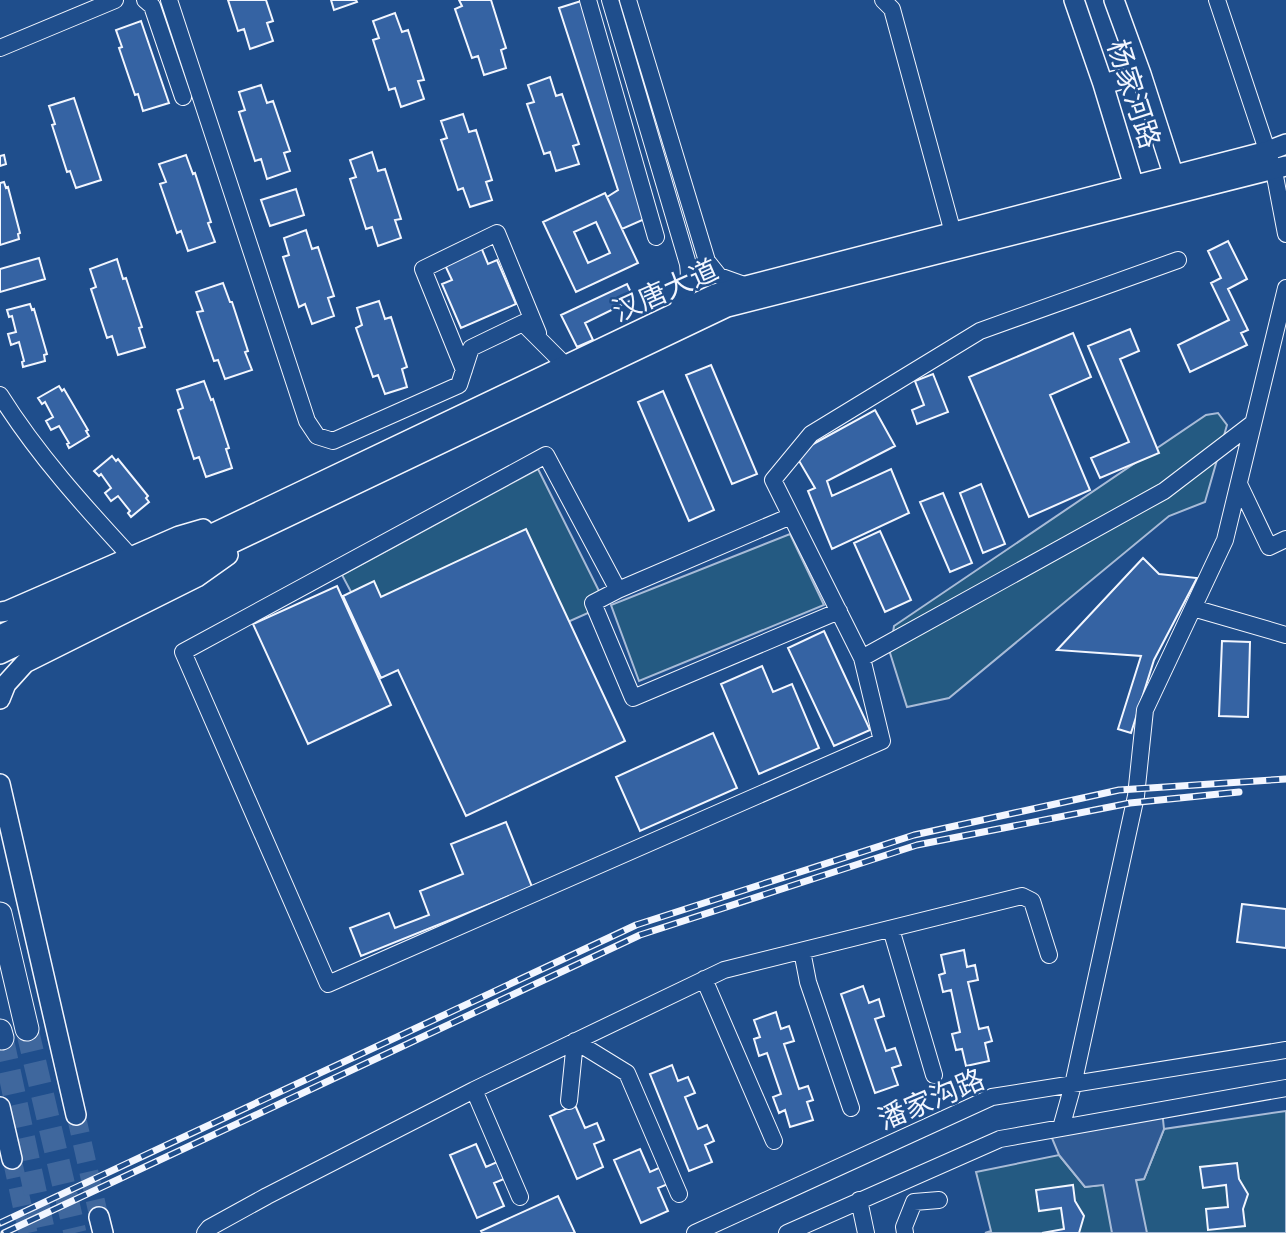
<svg xmlns="http://www.w3.org/2000/svg" width="1286" height="1233" viewBox="0 0 1286 1233" font-family="'Zilla Slab','Noto Sans SC',serif">
	<style>
		.green { fill: #245a82; stroke: #a8bbd7; stroke-width: 2 }
		.parking { fill: #305b95; stroke: #a8bbd7; stroke-width: 2 }
		.building { fill: #3563a3; stroke: #f2f6ff; stroke-width: 2; fill-rule: evenodd }
		.lines { fill: none; stroke-linecap: round; stroke-linejoin: round }
		.major-tunnel { stroke: #3f679d; stroke-width: 19; stroke-dasharray: 19 10; stroke-linecap: butt }
		.highway-tunnel { stroke: #3f679d; stroke-width: 23; stroke-dasharray: 23 11; stroke-linecap: butt }
		.minor-casing { stroke: #f2f6ff; stroke-width: 18 }
		.major-casing { stroke: #f2f6ff; stroke-width: 22 }
		.highway-casing { stroke: #f2f6ff; stroke-width: 25 }
		.minor { stroke: #1f4e8c; stroke-width: 16 }
		.major { stroke: #1f4e8c; stroke-width: 19 }
		.highway { stroke: #1f4e8c; stroke-width: 23 }
		.rail-casing { stroke: #f2f6ff; stroke-width: 7 }
		.rail { stroke: #1f4e8c; stroke-width: 4.5; stroke-dasharray: 13; stroke-linecap: butt }
		.labels { text-anchor: middle; stroke-width: 5; stroke-linejoin: round; paint-order: stroke }
		.street-label { font-size: 28px; fill: #f2f6ff; stroke: #1f4e8c }
	</style>
	<rect width="100%" height="100%" fill="#1f4e8c"/>
	<!-- green -->
	<path class="green" d="M1218,413L1227,425L1205,502L1169,516L949,698L907,707L890,653L894,626L1206,415Z
		M538,469L606,605L561,625L367,622L342,575Z
		M790,534L824,605L639,681L611,605Z
		M1286,1111V1233H985L991,1231L976,1172L1059,1155L1085,1187L1144,1179L1164,1129Z"/>
	<!-- parking -->
	<path class="parking" d="M1162,1110L1164,1129L1144,1179L1136,1180L1147,1233H1112L1103,1185L1085,1187L1059,1155L1049,1131Z"/>
	<!-- building -->
	<path class="building" d="M228,0H266L273,21L267,23L273,41L250,49L244,29L238,31Z
		M331,0H356L357,2L334,10Z
		M459,0H491L506,48L501,50L506,68L484,75L478,56L472,58L455,9L462,6Z
		M581,1L647,218L622,229L607,197L618,190L559,8Z
		M395,13L402,32L408,30L424,80L418,81L424,99L401,107L395,88L389,90L373,40L379,38L373,21Z
		M141,21L169,103L143,111L138,94L135,95L119,48L122,47L116,30Z
		M550,77L556,96L562,94L579,144L573,146L579,164L556,171L550,152L544,154L527,104L534,102L528,85Z
		M261,85L267,103L273,101L290,151L284,153L290,171L267,179L261,159L255,161L239,112L245,110L239,92Z
		M74,98L101,180L76,188L70,171L67,172L52,125L55,124L49,106Z
		M463,114L469,132L476,130L492,180L486,182L492,200L470,207L463,188L458,190L441,140L447,138L441,121Z
		M372,152L378,171L385,169L401,219L395,220L401,238L378,246L372,227L366,229L350,179L356,177L350,160Z
		M4,155L6,164L0,166V156Z
		M186,155L193,174L195,173L211,222L208,223L215,242L188,251L181,231L177,233L160,184L166,182L159,164Z
		M4,182L6,188L8,187L20,233L18,234L19,239L0,245V183Z
		M296,189L304,215L270,226L261,200Z
		M605,193L638,263L576,292L543,222ZM596,222L610,253L588,263L574,232Z
		M306,230L312,249L318,247L334,296L328,298L334,316L312,324L305,304L299,307L283,257L289,255L284,238Z
		M1228,241L1247,279L1228,289L1248,330L1241,333L1247,345L1190,372L1178,345L1229,320L1211,283L1221,278L1208,251Z
		M481,247L488,264L497,260L516,304L461,328L442,284L452,280L444,263Z
		M39,258L45,279L0,292V269Z
		M117,259L123,279L126,278L142,327L139,328L145,347L118,355L112,336L107,338L91,289L96,287L90,269Z
		M223,283L230,302H232L248,351L245,352L252,370L225,379L218,360L214,361L197,312L203,311L196,292Z
		M627,284L634,299L585,323L593,340L577,347L561,315Z
		M379,301L385,319L391,317L407,367L402,369L407,387L385,394L378,375L373,377L356,328L362,325L357,308Z
		M30,304L32,310L34,309L47,354L44,355L45,361L23,367L22,362L24,361L19,342L11,345L8,334L16,332L12,316L9,317L7,310Z
		M1130,329L1139,351L1120,359L1159,453L1100,478L1091,458L1129,442L1088,346Z
		M1073,333L1091,377L1050,395L1090,490L1029,517L969,377Z
		M711,365L757,474L732,484L686,375Z
		M933,374L948,412L917,424L912,410L924,405L915,381Z
		M204,381L211,400L213,399L229,448L226,449L232,468L206,477L199,457L194,459L178,410L183,408L177,390Z
		M59,386L62,391L64,389L88,430L86,431L89,436L69,448L67,444L69,443L59,426L51,430L46,421L53,417L45,402L42,404L38,398Z
		M663,391L714,510L689,521L638,402Z
		M875,410L895,446L827,481L832,496L891,469L909,513L832,549L808,491L815,488L795,454Z
		M112,456L116,461L118,459L148,496L146,498L149,502L131,517L128,513L130,511L118,496L111,501L105,493L111,488L101,474L99,476L94,471Z
		M981,484L1005,544L983,553L960,493Z
		M943,493L972,563L950,572L920,502Z
		M526,529L625,741L466,816L398,670L381,678L343,596L374,581L381,597Z
		M880,531L911,600L885,612L854,543Z
		M1143,558L1159,574L1197,578L1154,660L1131,733L1118,729L1141,656L1057,650Z
		M337,586L391,705L308,744L253,624Z
		M824,631L870,730L834,746L788,648Z
		M1222,641L1250,642L1248,717L1219,716Z
		M762,666L773,692L792,684L819,748L759,774L721,684Z
		M713,733L737,788L640,831L616,777Z
		M506,822L532,887L361,956L350,928L389,913L395,928L429,915L420,891L463,874L451,844Z
		M1242,904L1286,909V948L1237,942Z
		M964,950L967,967L975,965L978,980L968,982L979,1029L988,1027L992,1041L985,1043L989,1061L966,1066L962,1049L956,1050L952,1034L960,1032L951,990L943,992L939,975L945,973L941,955Z
		M863,986L869,1003L879,999L884,1016L875,1019L886,1051L895,1048L901,1065L892,1068L898,1085L875,1093L841,994Z
		M776,1012L781,1029L789,1026L794,1041L784,1044L799,1089L808,1086L813,1100L807,1102L813,1120L790,1127L785,1110L779,1113L773,1097L781,1094L767,1053L759,1056L754,1039L760,1037L754,1020Z
		M672,1065L678,1081L688,1077L695,1093L685,1097L698,1129L707,1125L714,1141L705,1145L712,1162L689,1171L650,1074Z
		M575,1105L585,1128L597,1123L604,1140L594,1144L603,1167L577,1179L550,1116Z
		M476,1144L486,1167L497,1162L504,1179L494,1183L504,1206L477,1218L450,1155Z
		M640,1149L650,1172L661,1167L668,1184L658,1188L668,1211L641,1223L614,1160Z
		M1237,1163L1239,1179L1248,1194L1243,1209L1245,1226L1208,1230L1206,1209L1228,1207L1226,1185L1203,1188L1200,1167Z
		M1073,1185L1075,1201L1084,1216L1079,1233H1042L1064,1229L1061,1208L1039,1211L1036,1190Z
		M558,1196L575,1233H482L481,1231Z"/>
	<g class="lines">
		<!-- major-tunnel -->
		<path class="major-tunnel" d="M76,1115L99,1217
			M12,1159L28,1233"/>
		<!-- highway-tunnel -->
		<path class="highway-tunnel" d="M27,1029L75,1233
			M2,1038L44,1233"/>
		<!-- minor casing -->
		<g class="minor-casing">
			<path id="minor" d="M145,0L152,6L183,97
				M169,0L307,421L317,436L333,441L459,385L471,348L523,323L566,366
				M588,0L656,237
				M610,0L688,264C691,287 687,295 674,314
				M628,0L707,261L719,276L747,286
				M883,0L892,9L953,233
				M1217,0L1274,171L1286,234
				M0,48L115,0
				M464,370L423,269L497,233L538,333
				M0,395C37,454 84,506 131,557
				M1239,484L1269,547L1286,539
				M791,516L618,590L546,455L183,652L328,984L882,741L862,658L773,480L811,434L980,331L1178,260
				M618,590L593,603L633,698L839,611
				M1193,608L1286,635
				M862,658L1164,491L1253,423
				M891,929L934,1075
				M802,951L808,982L851,1108
				M704,979L774,1141
				M474,1090L520,1197
				M569,1101L575,1041L627,1073L679,1194
				M1061,1128L1073,1085L1136,796L1145,710L1225,540L1286,288
				M859,1200L866,1233
				M205,1233L209,1228L267,1196L474,1090L724,970L1022,896L1032,901L1049,955
				M695,1233L992,1097L1286,1050
				M787,1233L1000,1139L1286,1088
				M905,1233L904,1227L914,1202L939,1200"/>
		</g>
		<!-- major casing -->
		<g class="major-casing">
			<path id="major" d="M1074,0L1103,84L1137,196
				M1114,0L1141,74L1177,186
				M1103,84L1141,74
				M0,612L7,611L179,536L203,529
				M0,635L715,294L1268,151L1286,144
				M0,654L727,307L1286,166
				M0,699L6,684L25,663L197,577L228,555
				M0,784L76,1115
				M0,1107L12,1159
				M99,1217L103,1233"/>
		</g>
		<!-- highway casing -->
		<g class="highway-casing">
			<path id="highway" d="M0,914L27,1029
				M0,1031L2,1038"/>
		</g>
		<!-- minor -->
		<use href="#minor" class="minor"/>
		<!-- major -->
		<use href="#major" class="major"/>
		<!-- highway -->
		<use href="#highway" class="highway"/>
		<!-- rail casing -->
		<g class="rail-casing">
			<path id="rail" d="M0,1223L636,925L914,835L1119,790L1286,779
				M4,1233L640,935L917,845L1130,803L1239,792"/>
		</g>
		<!-- rail -->
		<use href="#rail" class="rail"/>
	</g>
	<g class="labels">
		<!-- street labels -->
		<g class="street-label">
			<text transform="translate(1134 94) rotate(72)" y="10">杨家河路</text>
			<text transform="translate(665 290) rotate(-24)" y="10">汉唐大道</text>
			<text transform="translate(931 1099) rotate(-23)" y="10">潘家沟路</text>
		</g>
	</g>
</svg>
